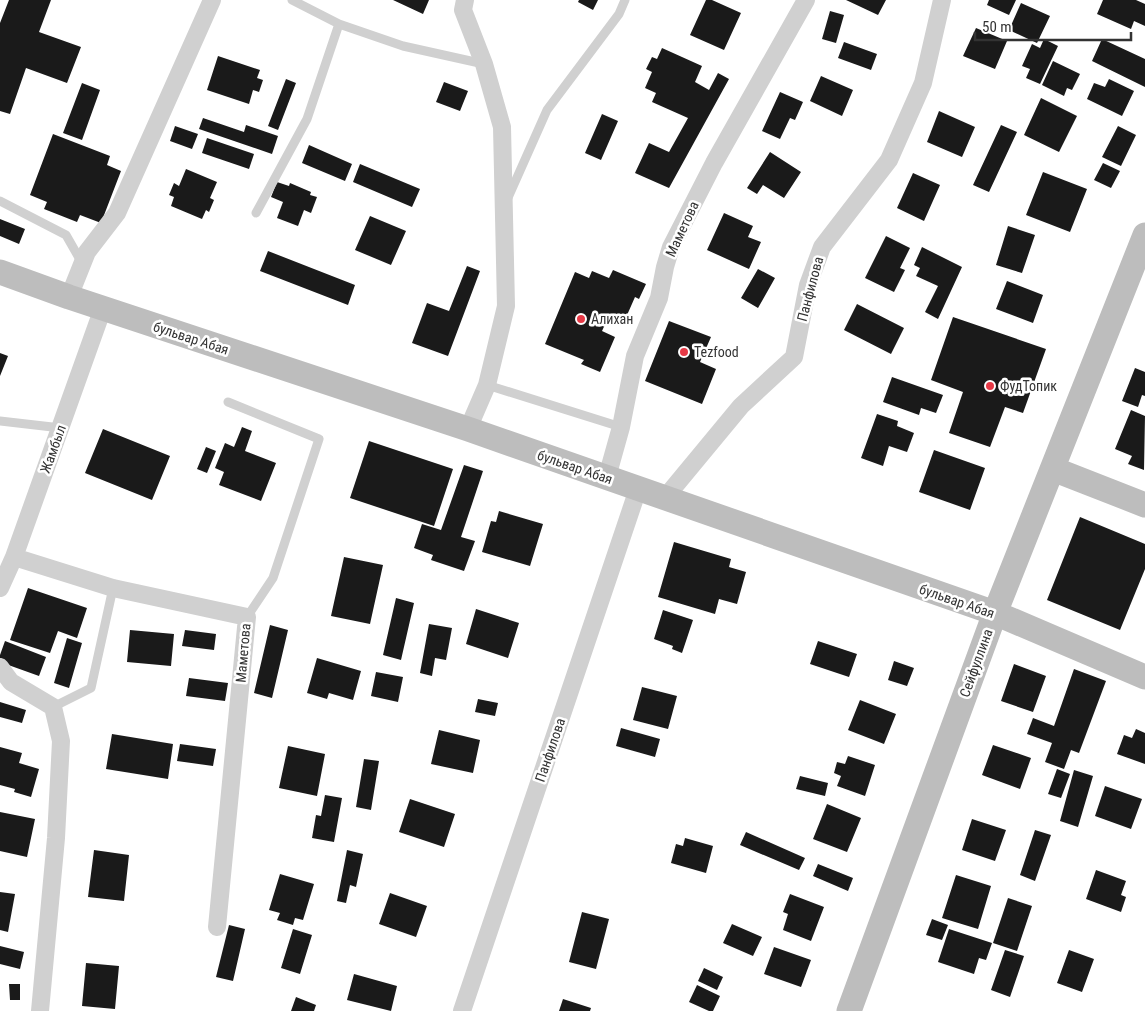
<svg xmlns="http://www.w3.org/2000/svg" width="1145" height="1011" viewBox="0 0 1145 1011" font-family="'Roboto Condensed',sans-serif">
	<style>
		.building { fill: #1a1a1a }
		.lines { fill: none; stroke-linecap: round; stroke-linejoin: round }
		.lane { stroke: #d0d0d0; stroke-width: 9 }
		.street { stroke: #d0d0d0; stroke-width: 18 }
		.secondary { stroke: #bdbdbd; stroke-width: 25 }
		.poi-dot { fill: #e63946; stroke: #fff; stroke-width: 2 }
		.labels { text-anchor: middle; stroke-width: 5; stroke-linejoin: round; paint-order: stroke }
		.street-label { font-size: 14px; fill: #333; stroke: #fff }
		.poi-label { font-size: 14px; fill: #333; stroke: #fff; text-anchor: start }
	</style>
	<rect width="100%" height="100%" fill="#fff"/>
	<!-- building -->
	<path class="building" d="M9,0H51L39,32L81,47L67,83L26,68L10,114L0,111V23Z
		M393,0H429L423,14Z
		M579,0H598L593,10L578,2Z
		M706,0H712L741,13L724,50L690,35Z
		M846,0H886L878,15Z
		M989,0H1016L1009,15L987,5Z
		M1103,0H1136L1145,4V26L1134,21L1131,29L1097,14Z
		M1021,3L1050,16L1037,43L1009,30Z
		M830,11L844,15L836,43L822,39Z
		M976,28L1007,41L995,69L963,56Z
		M1044,39L1058,46L1040,84L1026,78L1030,69L1022,66L1032,44L1040,48Z
		M1102,39L1145,59V87L1092,61Z
		M844,42L877,54L871,70L838,58Z
		M662,48L702,66L695,82L709,90L718,73L729,79L669,188L635,173L649,143L669,152L688,118L652,102L656,93L645,88L652,72L646,69L652,57L657,59Z
		M218,56L260,70L257,78L263,80L259,92L253,90L249,104L207,90Z
		M1053,61L1080,74L1072,90L1067,88L1064,96L1042,85Z
		M821,76L853,90L842,116L810,101Z
		M286,79L296,83L278,130L268,126Z
		M1109,79L1134,91L1122,116L1087,99L1094,83L1105,87Z
		M444,82L468,91L460,111L436,102Z
		M82,83L100,90L82,140L63,133Z
		M780,92L803,102L795,120L790,118L780,139L762,131Z
		M1041,98L1077,116L1059,152L1024,135Z
		M939,111L975,127L962,157L927,142Z
		M602,114L618,121L601,160L585,153Z
		M203,118L244,132L246,125L278,136L272,154L199,129Z
		M1001,125L1017,132L989,192L973,185Z
		M175,126L198,134L192,149L170,141Z
		M1118,126L1136,135L1121,166L1102,157Z
		M53,134L110,156L107,165L121,171L101,223L80,215L77,222L44,209L47,202L30,195Z
		M207,138L254,154L249,169L202,153Z
		M309,145L352,164L345,181L302,163Z
		M770,152L801,172L784,198L763,185L757,194L747,188Z
		M1103,163L1120,171L1111,188L1094,180Z
		M360,164L420,189L412,207L353,182Z
		M186,169L217,182L210,198L214,200L209,212L206,210L202,219L171,206L174,197L169,195L174,183L179,186Z
		M1043,172L1087,189L1070,232L1026,215Z
		M913,173L940,185L924,221L897,208Z
		M277,182L289,186L290,183L311,192L310,195L317,197L311,213L304,210L298,226L277,218L283,202L271,197Z
		M724,213L753,226L748,237L761,242L749,269L707,250Z
		M370,216L406,231L391,265L355,250Z
		M0,219L25,229L19,244L0,236Z
		M1008,226L1035,235L1022,273L996,265Z
		M886,236L910,248L900,268L905,270L894,292L865,278Z
		M922,247L962,267L938,319L925,312L938,286L916,276L920,268L914,265Z
		M268,251L355,285L348,305L260,271Z
		M467,266L480,271L448,356L412,343L427,303L449,311Z
		M758,269L775,278L758,308L741,298Z
		M613,270L646,284L639,299L635,297L624,322L609,316L602,331L615,337L600,372L581,364L584,360L545,344L575,272L589,278L592,271L609,278Z
		M1007,281L1043,295L1033,323L996,309Z
		M857,304L904,328L891,354L844,330Z
		M953,317L1046,349L1023,413L1005,407L990,447L949,433L963,392L931,380Z
		M669,321L711,337L700,362L716,369L702,404L645,381Z
		M0,353L8,356L0,376Z
		M1135,368L1145,372V396L1142,395L1138,407L1122,401Z
		M892,377L943,395L936,413L921,408L919,415L883,402Z
		M1131,410L1145,416L1144,470L1128,464L1132,456L1115,449Z
		M877,414L898,421L897,426L914,433L907,452L889,446L883,466L861,458Z
		M242,427L252,431L245,451L276,463L261,501L219,485L224,472L215,468L225,443L234,447Z
		M103,429L170,456L152,500L85,473Z
		M369,441L453,469L434,526L350,498Z
		M206,447L216,451L207,473L197,469Z
		M934,450L985,468L970,510L919,492Z
		M464,465L483,471L461,537L475,541L464,571L431,560L433,555L414,548L422,524L441,530Z
		M499,511L543,524L530,566L482,552L491,521L496,522Z
		M1080,517L1145,544V569L1120,630L1047,600Z
		M674,542L731,559L729,567L746,572L737,604L719,599L715,614L658,597Z
		M344,557L383,565L370,624L331,616Z
		M28,588L87,608L77,638L58,631L50,653L10,640Z
		M396,598L414,603L401,660L383,655Z
		M476,609L519,623L508,658L466,644Z
		M663,610L693,620L682,653L672,649L673,646L654,639Z
		M429,624L452,628L446,660L435,658L432,676L420,673Z
		M270,625L288,630L272,698L254,693Z
		M130,630L174,634L171,666L127,662Z
		M185,630L216,634L214,650L182,646Z
		M67,638L82,643L69,688L54,683Z
		M5,641L46,657L39,676L0,662V655Z
		M818,641L857,654L849,677L810,664Z
		M317,658L361,671L353,700L329,693L327,699L307,693Z
		M894,661L914,668L907,686L888,680Z
		M1014,664L1046,676L1033,712L1001,701Z
		M1074,669L1106,681L1079,753L1071,750L1064,769L1045,762L1052,743L1027,734L1033,718L1054,726Z
		M376,672L403,677L398,702L371,696Z
		M189,678L228,683L225,701L186,696Z
		M642,687L677,696L668,729L633,720Z
		M478,699L498,703L495,716L475,712Z
		M860,700L896,714L884,744L848,730Z
		M0,702L26,710L22,723L0,717Z
		M621,728L660,739L655,757L616,746Z
		M1136,729L1145,733V764L1117,754L1124,735L1132,738Z
		M439,730L480,740L473,773L431,764Z
		M112,734L173,744L168,779L106,769Z
		M180,744L216,749L213,766L177,761Z
		M993,745L1031,758L1020,789L982,775Z
		M288,746L325,754L317,796L279,788Z
		M0,747L22,753L19,763L39,769L31,797L14,792L15,789L0,785Z
		M848,756L875,765L865,796L837,786L841,776L834,773L837,762L845,764Z
		M364,759L379,761L371,810L356,807Z
		M1057,769L1070,774L1061,798L1048,794Z
		M1074,770L1093,776L1078,827L1060,821Z
		M800,776L828,783L825,796L796,789Z
		M1105,786L1142,799L1131,829L1095,816Z
		M325,795L342,798L334,842L312,838L316,815L321,816Z
		M410,799L455,814L444,847L399,832Z
		M827,804L861,818L847,852L813,839Z
		M0,812L35,819L27,857L0,851Z
		M972,819L1006,830L995,861L962,850Z
		M1035,830L1051,835L1035,881L1020,875Z
		M746,832L805,858L799,870L740,845Z
		M685,838L713,846L706,873L671,863L676,844L683,846Z
		M94,850L129,855L124,901L88,897Z
		M347,850L363,854L356,887L350,885L346,903L337,901Z
		M818,864L853,878L848,891L813,876Z
		M1096,870L1126,881L1121,895L1126,897L1121,912L1086,899Z
		M280,874L314,884L303,920L295,918L293,925L277,920L280,913L269,910Z
		M956,875L991,886L978,929L942,918Z
		M0,892L15,894L8,932L0,930Z
		M390,893L427,906L416,937L379,924Z
		M790,894L824,907L811,941L783,930L788,914L783,912Z
		M1008,898L1032,906L1017,951L993,943Z
		M582,912L609,919L596,969L569,962Z
		M932,919L948,925L942,940L926,935Z
		M732,924L762,937L753,956L723,943Z
		M229,925L245,929L233,981L216,977Z
		M293,929L312,935L300,974L281,968Z
		M949,929L992,943L986,960L979,958L974,974L938,962Z
		M0,946L24,952L20,969L0,964Z
		M774,947L811,960L801,987L764,974Z
		M1005,950L1024,956L1010,997L991,990Z
		M1069,950L1094,959L1082,992L1057,983Z
		M86,963L119,966L115,1009L82,1006Z
		M704,968L723,977L717,990L698,981Z
		M354,974L397,986L391,1011L347,1000Z
		M9,984H20V1000H10Z
		M697,985L720,996L713,1011H709L689,1002Z
		M296,997L316,1005L314,1011H291Z
		M563,999L591,1008L590,1011H559Z"/>
	<g class="lines">
		<!-- lane -->
		<path class="lane" d="M292,0L339,24L403,46L484,64
			M507,200L547,110L619,14L625,0
			M0,201L66,235L82,263
			M256,213L307,119L339,24
			M487,385L621,427
			M228,402L319,439L273,578L247,617
			M0,421L61,428
			M53,707L91,688L113,588"/>
		<!-- street -->
		<path class="street" d="M465,0L463,10L484,64L502,127L506,306L487,385L468,429
			M69,297L87,252L117,213L212,0
			M607,477L621,427L635,356L659,298L665,267L671,247L714,163L806,0
			M664,499L741,406L794,357L808,285L822,247L889,160L923,83L942,0
			M14,557L113,588L247,617L217,927
			M0,588L14,557L103,308
			M0,667L11,682L53,707L61,741L56,838L40,1011
			M462,1011L638,489"/>
		<!-- secondary -->
		<path class="secondary" d="M0,272L69,297L468,429L995,613L1145,677
			M1053,469L1145,505
			M849,1011L995,613L1145,235"/>
	</g>
	<!-- markers -->
	<g class="poi-dot">
		<circle cx="581" cy="319" r="5"/>
		<circle cx="684" cy="352" r="5"/>
		<circle cx="990" cy="386" r="5"/>
	</g>
	<g class="labels">
		<!-- street labels -->
		<g class="street-label">
			<text transform="translate(682 229) rotate(-65)" y="5">Маметова</text>
			<text transform="translate(810 289) rotate(-75)" y="5">Панфилова</text>
			<text transform="translate(191 338) rotate(18)" y="5">бульвар Абая</text>
			<text transform="translate(53 449) rotate(-70)" y="5">Жамбыл</text>
			<text transform="translate(575 467) rotate(19)" y="5">бульвар Абая</text>
			<text transform="translate(957 601) rotate(19)" y="5">бульвар Абая</text>
			<text transform="translate(243 653) rotate(-85)" y="5">Маметова</text>
			<text transform="translate(976 663) rotate(-70)" y="5">Сейфуллина</text>
			<text transform="translate(550 750) rotate(-71)" y="5">Панфилова</text>
		</g>
		<!-- poi labels -->
		<g class="poi-label">
			<text x="591" y="324">Алихан</text>
			<text x="694" y="357">Tezfood</text>
			<text x="1000" y="391">ФудТопик</text>
		</g>
	</g>
	<!-- scale -->
	<path d="M975 32v8h156v-8" fill="none" stroke="#333333" stroke-width="2.5"/>
	<text x="982" y="32" font-size="15" fill="#333333" stroke="#ffffff" stroke-width="4" paint-order="stroke">50 m</text>
</svg>
